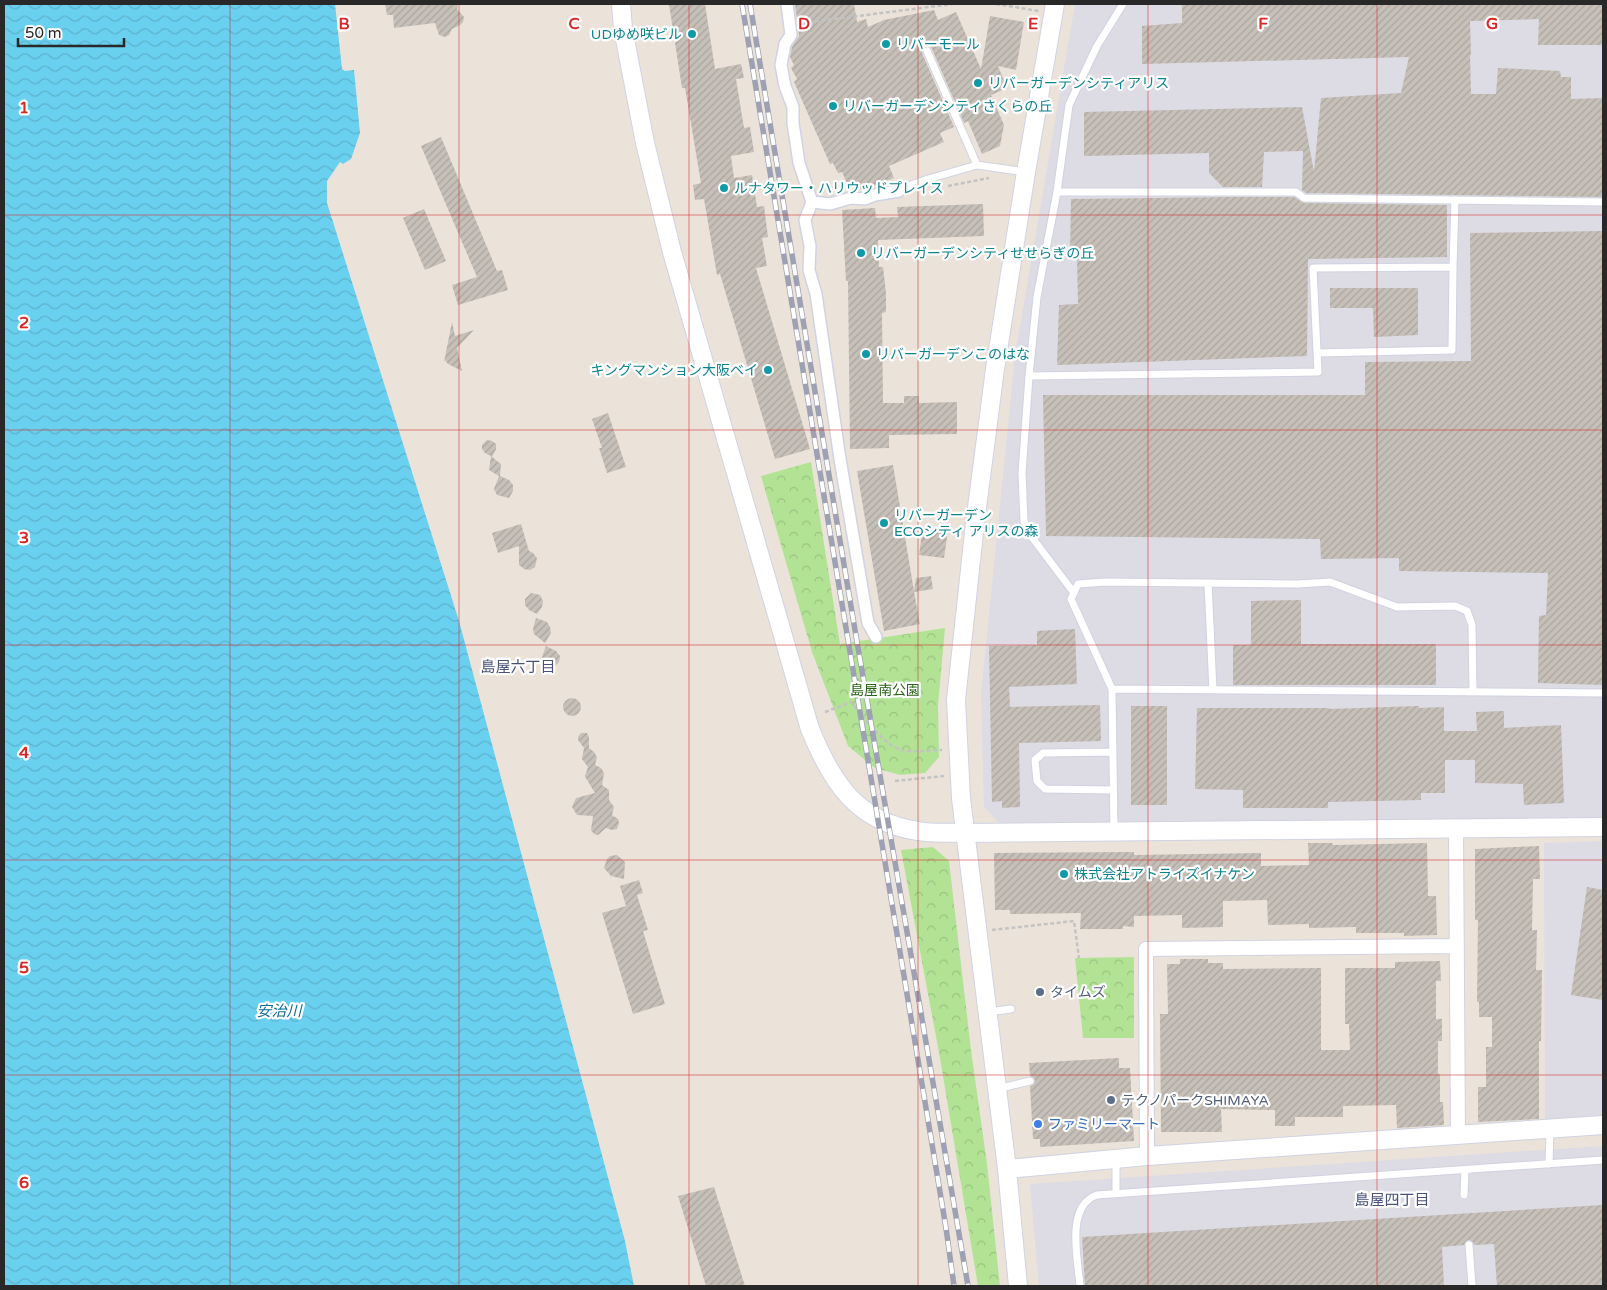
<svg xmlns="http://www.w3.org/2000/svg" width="1607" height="1290" viewBox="0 0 1607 1290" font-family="'Varela Round','Noto Sans JP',sans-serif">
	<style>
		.industrial { fill: #dddbe3 }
		.forest { fill: url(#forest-crowns) }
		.water { fill: url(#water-waves) }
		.building { fill: url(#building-hatch) }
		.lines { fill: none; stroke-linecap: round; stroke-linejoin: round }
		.service-casing { stroke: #cfd3e2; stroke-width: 9 }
		.pedestrian-casing { stroke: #cfd3e2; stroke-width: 14 }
		.minor-casing { stroke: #cfd3e2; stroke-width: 16 }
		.tertiary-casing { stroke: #cfd3e2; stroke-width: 20 }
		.path { stroke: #c3c3c3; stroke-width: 2.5; stroke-dasharray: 4 2.5; stroke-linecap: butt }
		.service { stroke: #fff; stroke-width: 7 }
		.pedestrian { stroke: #fff; stroke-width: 11 }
		.minor { stroke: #fff; stroke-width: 14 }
		.tertiary { stroke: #fff; stroke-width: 18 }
		.rail-casing { stroke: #9da1b3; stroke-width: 5.5 }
		.rail { stroke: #fff; stroke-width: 4; stroke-dasharray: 11; stroke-linecap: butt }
		.grid { fill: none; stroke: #d62828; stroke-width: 1; stroke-opacity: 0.55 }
		.culture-dot { fill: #0f9aa8; stroke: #fff; stroke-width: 2 }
		.service-dot { fill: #5c6f8a; stroke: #fff; stroke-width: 2 }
		.shop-dot { fill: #3f7fe0; stroke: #fff; stroke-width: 2 }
		.labels { text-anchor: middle; stroke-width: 4.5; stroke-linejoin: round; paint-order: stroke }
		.culture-label { font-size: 14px; fill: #0d838f; stroke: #fff; text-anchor: start }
		.park-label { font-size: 14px; fill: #2b6518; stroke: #fff }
		.service-label { font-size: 14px; fill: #4e5e75; stroke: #fff; text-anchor: start }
		.shop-label { font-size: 14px; fill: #366cbe; stroke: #fff; text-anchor: start }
		.neighbourhood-label { font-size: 15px; fill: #495379; stroke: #fff }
		.water-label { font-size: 15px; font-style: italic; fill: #0c6d99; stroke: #fff }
		.grid-label { font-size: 16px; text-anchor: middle; font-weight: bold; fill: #d62828; stroke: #fff; stroke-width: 4.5; stroke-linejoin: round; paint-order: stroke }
	</style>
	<defs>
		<pattern id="forest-crowns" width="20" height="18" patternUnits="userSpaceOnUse" patternTransform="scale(1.25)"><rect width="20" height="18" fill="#b2e395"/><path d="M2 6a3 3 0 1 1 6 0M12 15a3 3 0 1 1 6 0" fill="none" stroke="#99c380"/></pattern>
		<pattern id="water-waves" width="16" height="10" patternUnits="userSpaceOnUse" patternTransform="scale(1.25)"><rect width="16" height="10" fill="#6ad0ef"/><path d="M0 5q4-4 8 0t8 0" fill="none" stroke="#5cb3cd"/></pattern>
		<pattern id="building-hatch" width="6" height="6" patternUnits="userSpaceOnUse" patternTransform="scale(1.25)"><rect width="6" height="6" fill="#c6c0b9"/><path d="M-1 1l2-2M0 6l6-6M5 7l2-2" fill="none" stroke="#aaa59f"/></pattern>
	</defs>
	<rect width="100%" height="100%" fill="#ebe3da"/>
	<!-- industrial -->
	<path class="industrial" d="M1075,4H1603V819L999,823L984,807L981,694L1015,356Z
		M1603,841V1118L1545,1122L1544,843Z
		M1603,1146V1286H1039L1030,1184Z"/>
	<!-- forest -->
	<path class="forest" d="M811,462L840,644L945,628L938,705L939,757L925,773L900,775L875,768L848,746L812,652L761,476Z
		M933,847L949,861L971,1050L987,1164L1000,1286H978L940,1058L901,850Z
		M1134,957V1038H1083L1075,958Z"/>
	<!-- water -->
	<path class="water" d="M4,4H335L342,69L345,71L354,70L360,133L351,159L343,164L340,162L327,181V203L459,621L625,1241L634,1286H4Z"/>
	<!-- building -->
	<path class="building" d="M385,4H458L457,9L464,17L463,22L460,25L452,29L449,35L445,37L439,35L435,23L394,28L393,15H387Z
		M669,4H705L715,69L741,64L744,78L736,79L744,128L750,127L754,152L731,156L734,178L752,175L757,207L764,206L768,237L762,238L767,266L756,268L810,449L775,459L720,274L717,275L704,199L695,200L693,185L701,183L685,88H682Z
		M795,4H854L857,22L866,19L868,27L884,20L934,10L938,20L956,12L981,69L990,16L1024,22L1016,70L998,66L1007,88L991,95L1004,125L1000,146L982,154L968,121L964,123L932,49L930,46H925L922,48V53L954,127L940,133L944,142L889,166L894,178L862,190L859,187H854L850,182L847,183L842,172L838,173L833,163L830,164L794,82L797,79L791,68L794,65L790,57L792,47L799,36Z
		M1182,4H1603V45H1538L1539,19L1470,21L1471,55H1470L1471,94H1496L1498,68L1560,71L1561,77H1571V99L1603,98V197L1306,193L1302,190L1303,151L1264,152L1262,187H1223L1209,173V153L1084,156V112L1302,107L1314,172L1321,98L1401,93L1409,57L1142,64V26L1182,23Z
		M441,137L497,271L502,270L508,290L458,305L452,285L477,277L421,146Z
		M1234,197H1294L1304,203L1447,205V257L1308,259L1307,356L1057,365L1059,305L1078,304L1077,258L1070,255L1071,199Z
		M983,204L984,236L878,240L879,267H883L886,293V312L882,313L883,403H904V396H919V403L957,402V434L889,435V448L850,449L848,281H846L842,210L875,208L876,218L898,217L897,207Z
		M424,209L446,261L425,270L403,218Z
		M1603,231V685L1538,683L1539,616L1546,615L1548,573L1399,571V558L1321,559L1320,539L1046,536L1043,395H1365V362L1471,361L1470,233Z
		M1330,288H1418V335L1374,337L1373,308H1330Z
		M452,322L455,336L474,330L457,348L462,371L448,364L445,360L444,362Z
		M608,413L626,467L607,473L599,448H602L592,419Z
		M487,440L492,441L496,444V449L492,457L501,464L500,476L509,480L513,485V491L509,498L497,495L494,489L499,476L489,470L491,456L485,453L482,449V445Z
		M893,465L914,591L916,578L931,576L933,589L914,592L920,624L884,631L857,471Z
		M521,524L529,551L533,553L537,558L535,567L530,570L524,569L519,565V546L498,553L492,533Z
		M923,527L948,530L944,558L919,555Z
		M531,593L540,595L543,601L542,607L537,614L529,610L525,605V599Z
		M1301,600V644H1436V685H1233V645H1251V601Z
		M536,618L547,622L550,627L551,633L545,643L534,634L533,629Z
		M1075,629L1077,684L1009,687L1010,707L1100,705L1101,741L1019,743L1020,807L1002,808V801L992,802L989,646L1037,645V631Z
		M546,646L556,651L560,656L559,662L553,668L547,667L543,663L542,657Z
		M563 707a9 9 0 1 1 18 0a9 9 0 1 1-18 0Z
		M1131,706H1167V805H1131Z
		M1419,706V708L1444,707V731H1477L1476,712L1504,711V728L1561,725L1564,803L1524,805L1523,784L1475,783V760H1445V793H1421V800L1328,802V808H1243V790L1195,789L1197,708H1329V709Z
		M581,733H587L589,737V748L594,752L597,757L595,765L601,768L604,773L602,785L609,790V800L614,807L612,815L618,819L619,823L617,829L612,830L606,828L598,835L594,834L591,830L593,816L577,815L572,807L576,798L595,793L584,775L585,776L588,767L582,759L584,748L578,740V737Z
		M1308,843H1332L1333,845L1427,843L1428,896H1436L1437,935L1404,936V933H1356V927L1309,928V924L1268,925L1267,900L1223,901V927L1182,928V915L1134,916V927L1123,926V929H1080L1081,913L1010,914V910H995L994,853L1134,852V855L1261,853V866L1309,865Z
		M1539,846L1540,879H1533L1532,930H1537L1536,970H1542L1541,1041H1539V1119L1478,1122V1087H1486V1047H1492V1017H1479V1002H1477L1478,920H1475V849Z
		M617,855L625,862L624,879L611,876L604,868L607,859L610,856Z
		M639,880L643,893L637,895L648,930L643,931L665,1004L633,1014L602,913L626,906L620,886Z
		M1587,887L1603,890V1000L1571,995Z
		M1180,959H1208V963H1223V969L1321,968V1050H1350L1349,1024H1345V968H1395V962L1440,961L1441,981H1436V1019H1442V1041H1438V1074H1440V1102H1443L1444,1125L1397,1128L1396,1105L1343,1106V1117H1295V1126H1275V1110L1221,1109L1222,1132H1161L1160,1014H1168L1167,964H1180Z
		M1119,1058V1068H1130L1134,1141L1040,1147V1139H1033L1030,1086L1034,1084L1035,1080L1033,1077L1030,1076L1029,1063Z
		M714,1187L745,1286H706L678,1196Z
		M1603,1205V1286H1497L1494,1244L1474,1245L1473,1242L1469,1240L1466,1241L1464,1245L1442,1247L1444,1286H1085L1082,1237Z"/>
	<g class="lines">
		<!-- service casing -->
		<g class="service-casing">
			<path id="service" d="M927,51L977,165
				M905,187L928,179L977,165L1026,172
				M1057,192H1296L1304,198L1603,202
				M1453,267L1455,200
				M1029,376L1318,372L1313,268L1453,267L1452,350L1317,353
				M1208,583L1213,690
				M1074,593L1031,536L1024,521L1022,473L1029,376L1037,297L1057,192L1069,105L1097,46L1123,4
				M1112,689L1603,693
				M1113,752L1043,753L1035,760L1037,781L1045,789L1113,790
				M1114,831L1112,689L1071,599L1078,584L1105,582L1297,584L1330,582L1397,607L1455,606L1467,611L1472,625L1473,692
				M988,1012L1011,1009
				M997,1089L1030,1081
				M1116,1160V1193
				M1549,1164L1550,1129
				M1464,1195L1465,1170
				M1469,1245L1472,1286
				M1080,1286C1078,1259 1065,1206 1097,1195L1603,1160"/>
		</g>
		<!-- pedestrian casing -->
		<g class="pedestrian-casing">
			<path id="pedestrian" d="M787,4L791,35L785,44L781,65L785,86L793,107V123L799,163L812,202L805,220L810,246L809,270L816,294L840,459L868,623L876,637
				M812,202L830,204L851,198L865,199L875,195L899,191"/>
		</g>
		<!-- minor casing -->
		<g class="minor-casing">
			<path id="minor" d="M1456,828L1458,1135
				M1147,1156L1146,949L1457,946"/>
		</g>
		<!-- tertiary casing -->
		<g class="tertiary-casing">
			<path id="tertiary" d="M621,4L623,29L645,143L672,252L810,729C832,783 857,822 918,831C933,834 950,832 965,833L1603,827
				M1007,1169L1147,1156L1603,1125
				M1018,1286L1007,1169L961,798L956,700L975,523L995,369L1026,172L1055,4"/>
		</g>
		<!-- path -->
		<path class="path" d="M996,4L1039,11
			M802,23L953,4
			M948,186L989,178
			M825,712L851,702C861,715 886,747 902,750C914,753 930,750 942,750
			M895,781L944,776
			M992,930L1074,921L1079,958"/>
		<!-- service -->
		<use href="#service" class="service"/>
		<!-- pedestrian -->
		<use href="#pedestrian" class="pedestrian"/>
		<!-- minor -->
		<use href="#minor" class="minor"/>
		<!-- tertiary -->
		<use href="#tertiary" class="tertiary"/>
		<!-- rail casing -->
		<g class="rail-casing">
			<path id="rail" d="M742,4L946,1228L954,1286
				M750,4L855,630L968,1286"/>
		</g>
		<!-- rail -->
		<use href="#rail" class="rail"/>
	</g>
	<!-- grid -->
	<path class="grid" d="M230,4V1286M459,4V1286M689,4V1286M918,4V1286M1148,4V1286M1377,4V1286M4,215H1603M4,430H1603M4,645H1603M4,860H1603M4,1075H1603"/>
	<!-- markers -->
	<g class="culture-dot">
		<circle cx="692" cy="34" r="5"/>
		<circle cx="886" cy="44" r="5"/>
		<circle cx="978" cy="83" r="5"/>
		<circle cx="833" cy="106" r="5"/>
		<circle cx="724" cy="188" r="5"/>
		<circle cx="861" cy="253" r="5"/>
		<circle cx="866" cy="354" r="5"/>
		<circle cx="768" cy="370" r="5"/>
		<circle cx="884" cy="523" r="5"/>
		<circle cx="1064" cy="874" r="5"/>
	</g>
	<g class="service-dot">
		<circle cx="1040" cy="992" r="5"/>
		<circle cx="1111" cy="1100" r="5"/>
	</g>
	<circle class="shop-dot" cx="1038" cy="1124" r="5"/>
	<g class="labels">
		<!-- culture labels -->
		<g class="culture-label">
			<text x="682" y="39" text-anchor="end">UDゆめ咲ビル</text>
			<text x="896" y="49">リバーモール</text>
			<text x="988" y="88">リバーガーデンシティアリス</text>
			<text x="843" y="111">リバーガーデンシティさくらの丘</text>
			<text x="734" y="193">ルナタワー・ハリウッドプレイス</text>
			<text x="871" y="258">リバーガーデンシティせせらぎの丘</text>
			<text x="876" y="359">リバーガーデンこのはな</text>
			<text x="758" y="375" text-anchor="end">キングマンション大阪ベイ</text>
			<text x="894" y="520">リバーガーデン<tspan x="894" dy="16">ECOシティ アリスの森</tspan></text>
			<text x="1074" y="879">株式会社アトライズイナケン</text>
		</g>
		<!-- park labels -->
		<g class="park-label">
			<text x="885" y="695">島屋南公園</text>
		</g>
		<!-- service labels -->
		<g class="service-label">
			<text x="1050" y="997">タイムズ</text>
			<text x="1121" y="1105">テクノパークSHIMAYA</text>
		</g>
		<!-- shop labels -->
		<g class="shop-label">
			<text x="1048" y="1129">ファミリーマート</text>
		</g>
		<!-- neighbourhood labels -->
		<g class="neighbourhood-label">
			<text x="518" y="672">島屋六丁目</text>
			<text x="1392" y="1205">島屋四丁目</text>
		</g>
		<!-- water labels -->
		<g class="water-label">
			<text x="279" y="1016">安治川</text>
		</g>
	</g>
	<g class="grid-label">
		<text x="344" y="29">B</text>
		<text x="574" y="29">C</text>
		<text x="804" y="29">D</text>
		<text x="1033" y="29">E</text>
		<text x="1263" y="29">F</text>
		<text x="1492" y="29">G</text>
		<text x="24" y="113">1</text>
		<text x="24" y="328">2</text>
		<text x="24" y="543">3</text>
		<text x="24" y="758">4</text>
		<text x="24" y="973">5</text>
		<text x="24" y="1188">6</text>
	</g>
	<!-- border -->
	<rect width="1607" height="1290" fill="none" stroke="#282828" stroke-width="10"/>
	<!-- scale -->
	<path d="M18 38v8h106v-8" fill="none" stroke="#282828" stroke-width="2.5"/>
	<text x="25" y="38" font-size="15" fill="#282828" stroke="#ffffff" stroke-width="4" paint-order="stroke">50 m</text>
</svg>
